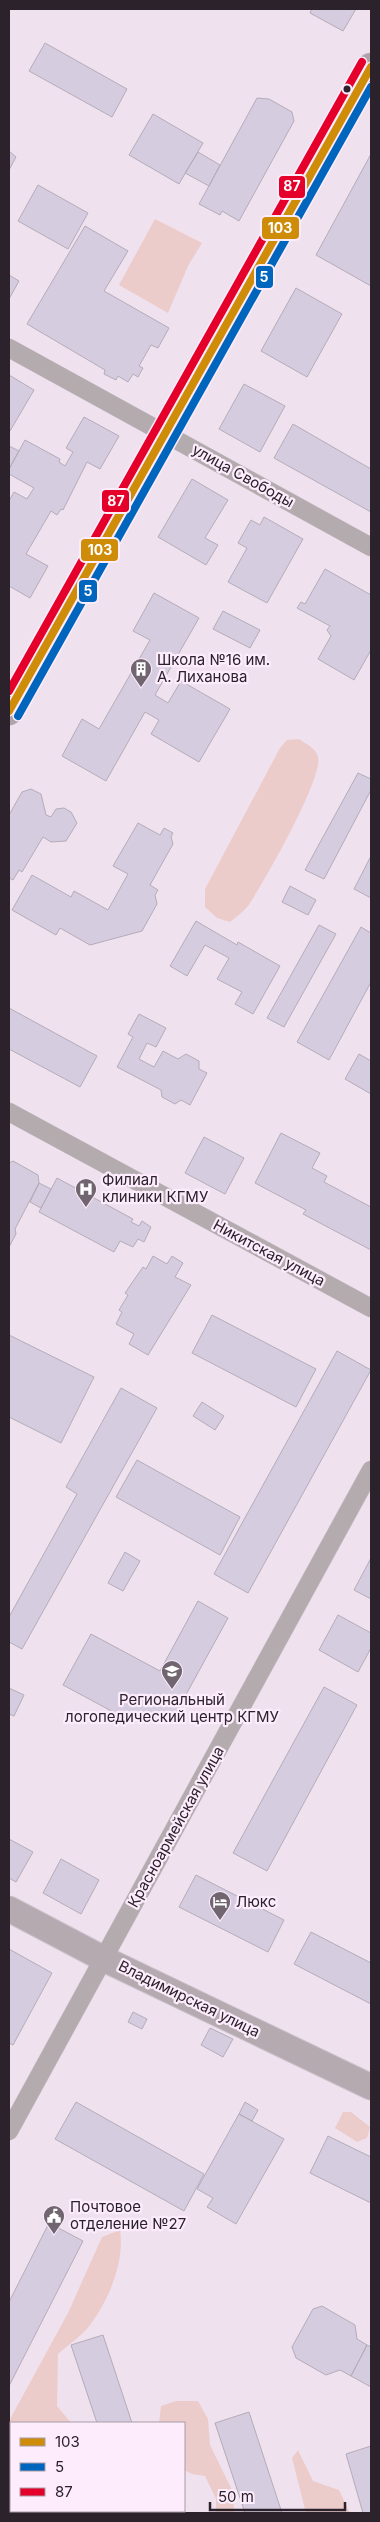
<svg xmlns="http://www.w3.org/2000/svg" width="380" height="2522" viewBox="0 0 380 2522" font-family="Inter,sans-serif">
	<style>
		.green { fill: #eccccb }
		.building { fill: #d5ccdf; stroke: #b4acb8 }
		.lines { fill: none; stroke-linecap: round; stroke-linejoin: round }
		.street-casing { stroke: #cbc0cb; stroke-width: 19 }
		.secondary-casing { stroke: #cbc0cb; stroke-width: 27 }
		.primary-casing { stroke: #cbc0cb; stroke-width: 29 }
		.street { stroke: #b4abaf; stroke-width: 18 }
		.secondary { stroke: #b4aab0; stroke-width: 25 }
		.primary { stroke: #ada3a9; stroke-width: 28 }
		.bus-1-casing { stroke: #fdecfc; stroke-width: 11 }
		.bus-2-casing { stroke: #fdecfc; stroke-width: 11 }
		.bus-3-casing { stroke: #fdecfc; stroke-width: 11 }
		.bus-1 { stroke: #ce8c09; stroke-width: 8 }
		.bus-2 { stroke: #0065bd; stroke-width: 8 }
		.bus-3 { stroke: #e4002b; stroke-width: 8 }
		.bus-dot { fill: #2c222b; stroke: #fdecfc; stroke-width: 2 }
		.labels { text-anchor: middle; stroke-width: 4.5; stroke-linejoin: round; paint-order: stroke }
		.street-label { font-size: 15px; fill: #2c222b; stroke: #fdecfc }
		.poi-label { font-size: 15px; fill: #2c222b; stroke: #fdecfc; text-anchor: start }
		.line-badge { stroke: #fdecfc; stroke-width: 2 }
		.badge-label { font-size: 14px; text-anchor: middle; font-weight: bold; fill: #fff }
	</style>
	<rect width="100%" height="100%" fill="#f0e1ef"/>
	<!-- green -->
	<path class="green" d="M155,219L202,243L188,266L168,313L119,285Z
		M299,739C306,744 316,748 318,757C324,777 262,886 248,906C243,912 236,917 230,922L217,918L205,907V889L280,748L287,740Z
		M343,2112H351L370,2127L367,2138L357,2142L335,2128Z
		M120,2230C125,2261 109,2300 90,2325C82,2336 69,2344 58,2354L57,2406L71,2423H11V2492L9,2490V2421L68,2313L102,2237Z
		M176,2401H198L208,2419L210,2445L233,2492L234,2513H216V2499L205,2476L192,2474L184,2470V2423H159L161,2406Z
		M298,2450L313,2481L339,2490L350,2513H306L292,2458Z
		M46,2511H115L116,2513H52Z"/>
	<!-- building -->
	<path class="building" d="M312,9H356L343,31L310,13Z
		M45,43L127,89L112,117L29,71Z
		M257,98L269,99L292,112L294,121L239,221L222,211L220,215L199,204Z
		M153,114L203,143L179,184L129,155Z
		M9,151L16,157L9,170Z
		M198,152L220,165L209,186L185,173Z
		M371,154V286L316,255Z
		M38,185L88,213L68,249L18,221Z
		M85,226L128,251L104,291L169,328L158,348L151,345L139,366L143,368L138,377L133,374L128,382L118,376L116,380L104,374L105,370L27,324Z
		M9,275L19,281L9,299Z
		M296,288L342,314L307,377L261,351Z
		M9,375L34,390L10,431L9,430Z
		M244,384L285,406L260,452L219,429Z
		M84,417L119,436L100,469L87,462L63,510L61,509L57,515L51,511L26,554L48,566L30,598L9,586V501L14,492L27,499L34,488L9,474V469L25,440L60,459L59,462L65,466L73,452L66,448Z
		M293,424L371,469V512L274,458Z
		M9,446L19,451L9,469Z
		M192,479L228,500L205,538L218,545L206,565L158,537Z
		M264,517L303,539L267,603L228,582L247,548L238,543L251,520L260,525Z
		M325,569L371,595V650L354,680L318,659L331,636L327,630L330,626L297,608L301,602L305,604Z
		M154,593L199,618L155,695L168,703L181,681L230,709L199,762L151,734L159,720L145,712L106,781L62,756L82,719L99,729L150,640L133,631Z
		M223,611L260,630L250,648L213,629Z
		M358,773L371,779V790L324,879L305,870Z
		M31,789L41,794L46,815L51,817L56,809L64,808L71,812L77,823L66,841L51,842L43,837L22,872L19,870L13,880L9,878V815L22,792Z
		M138,823L160,835L164,828L173,833L171,837L173,844L150,885L158,890L155,895L157,904L142,931L90,945L60,928L56,935L12,910L32,875L71,897L74,891L108,910L128,874L113,866Z
		M371,856V898L354,889Z
		M290,886L316,900L308,915L282,902Z
		M196,921L237,945L238,942L280,966L253,1014L235,1004L242,992L217,979L229,958L205,945L187,976L170,966Z
		M319,925L336,934L284,1027L267,1018Z
		M361,927L371,933V982L329,1060L297,1042Z
		M9,1008L97,1056L80,1087L9,1049Z
		M139,1014L166,1028L156,1047L147,1043L139,1059L154,1067L163,1051L178,1059L186,1054L199,1061V1069L207,1073L190,1105L181,1100L175,1104L162,1097L161,1090L117,1067L133,1037L128,1034Z
		M359,1054L371,1061V1094L345,1079Z
		M281,1133L320,1153L312,1168L327,1176L324,1182L371,1207V1250L303,1214L306,1210L255,1183Z
		M204,1137L244,1158L225,1194L185,1173Z
		M13,1161L38,1175L39,1183L15,1229L16,1234L9,1247V1163Z
		M57,1178L133,1219L131,1222L139,1226L142,1221L151,1227L144,1242L138,1239L133,1247L120,1241L114,1252L39,1212Z
		M39,1183L51,1189L41,1208L30,1202Z
		M153,1256L167,1264L172,1256L183,1263L175,1277L191,1285L148,1355L129,1344L134,1334L116,1324L122,1312L119,1310L128,1295L125,1293L143,1267L146,1269Z
		M212,1315L316,1369L296,1407L192,1353Z
		M9,1335L94,1377L61,1443L9,1417Z
		M337,1351L371,1370L248,1593L214,1574Z
		M121,1388L157,1408L22,1649L9,1642V1617L77,1494L66,1487Z
		M202,1402L224,1416L215,1430L193,1416Z
		M137,1460L240,1517L220,1555L116,1497Z
		M125,1552L140,1561L123,1591L108,1583Z
		M371,1558V1599L354,1590Z
		M198,1601L228,1618L177,1711L164,1720H151L138,1713L132,1722L63,1685L91,1634L160,1671Z
		M338,1615L371,1633V1648L358,1672L319,1650Z
		M324,1687L357,1705L267,1871L233,1853Z
		M9,1688L24,1695L14,1716L9,1714Z
		M9,1839L33,1852L16,1882L9,1878Z
		M61,1859L99,1880L81,1914L43,1893Z
		M196,1875L284,1920L268,1952L179,1907Z
		M311,1932L371,1963V2004L294,1964Z
		M9,1949L52,1973L13,2045L9,2043Z
		M133,2012L147,2019L142,2029L128,2022Z
		M210,2028L233,2039L223,2057L201,2045Z
		M76,2102L204,2174L184,2211L55,2139Z
		M245,2102L258,2110L252,2121L239,2114Z
		M239,2114L284,2139L236,2224L207,2207L213,2198L197,2189Z
		M328,2136L371,2157V2203L310,2173Z
		M49,2223L83,2241L9,2386V2302Z
		M322,2306L355,2325L357,2339L367,2345L351,2376L340,2370L326,2375L296,2358L292,2347L313,2309Z
		M103,2335L132,2423H97L71,2345Z
		M367,2345L371,2347V2387L351,2376Z
		M249,2412L282,2513H245L215,2423Z
		M371,2446V2513H363L346,2454Z
		M126,2511H161L162,2513H127Z"/>
	<g class="lines">
		<!-- street casing -->
		<g class="street-casing">
			<path id="street" d="M9,348L371,547
				M9,1112L371,1308
				M9,2131L371,1470
				M20,2511L25,2513"/>
		</g>
		<!-- secondary casing -->
		<g class="secondary-casing">
			<path id="secondary" d="M9,1909L104,1959L371,2087"/>
		</g>
		<!-- primary casing -->
		<g class="primary-casing">
			<path id="primary" d="M9,711L371,67"/>
		</g>
		<!-- street -->
		<use href="#street" class="street"/>
		<!-- secondary -->
		<use href="#secondary" class="secondary"/>
		<!-- primary -->
		<use href="#primary" class="primary"/>
		<!-- bus-1 casing -->
		<g class="bus-1-casing">
			<path id="bus-1" d="M9,711L371,67"/>
		</g>
		<!-- bus-2 casing -->
		<g class="bus-2-casing">
			<path id="bus-2" d="M18,716L371,87"/>
		</g>
		<!-- bus-3 casing -->
		<g class="bus-3-casing">
			<path id="bus-3" d="M9,691L362,62"/>
		</g>
		<!-- bus-1 -->
		<use href="#bus-1" class="bus-1"/>
		<!-- bus-2 -->
		<use href="#bus-2" class="bus-2"/>
		<!-- bus-3 -->
		<use href="#bus-3" class="bus-3"/>
	</g>
	<!-- icons -->
	<defs>
		<g id="building-pin" transform="scale(1.125)"><path d="M0 17L-7.5 6A9.5 9.5 0 1 1 7.5 6Z" fill="#716570" stroke="#fdecfc"/><path d="M-4-6H4V6H1V3H-1V6H-4ZM-2.5-4.3h1.7v1.8h-1.7ZM.8-4.3h1.7v1.8H.8ZM-2.5-1h1.7V.8h-1.7ZM.8-1h1.7V.8H.8Z" fill="#fff"/></g>
		<g id="hospital-pin" transform="scale(1.125)"><path d="M0 17L-7.5 6A9.5 9.5 0 1 1 7.5 6Z" fill="#716570" stroke="#fdecfc"/><path d="M-5-5h3v3.5h4V-5h3V5h-3V1.5h-4V5h-3Z" fill="#fff"/></g>
		<g id="university-pin" transform="scale(1.125)"><path d="M0 17L-7.5 6A9.5 9.5 0 1 1 7.5 6Z" fill="#716570" stroke="#fdecfc"/><path d="M0-5L7-2L0 1L-7-2ZM-4 1L0 2.5L4 1V4Q0 6-4 4Z" fill="#fff"/></g>
		<g id="hotel-pin" transform="scale(1.125)"><path d="M0 17L-7.5 6A9.5 9.5 0 1 1 7.5 6Z" fill="#716570" stroke="#fdecfc"/><path d="M-6-4.5h1.5V1H6V5H4.5V3h-9V5H-6ZM-4 0a1.8 1.8 0 1 1 3.6 0ZM.5 0V-2.5h3Q6-2.5 6 0Z" fill="#fff"/></g>
		<g id="civic-pin" transform="scale(1.125)"><path d="M0 17L-7.5 6A9.5 9.5 0 1 1 7.5 6Z" fill="#716570" stroke="#fdecfc"/><path d="M-.6-6.5H3V-4.5H.6V-3L4-1V1h2V6H-6V1h2V-1L-.6-3ZM-1.2 2.5V6h2.4V2.5Z" fill="#fff"/></g>
	</defs>
	<g fill-rule="evenodd">
		<use href="#building-pin" x="141" y="669"/>
		<use href="#hospital-pin" x="86" y="1189"/>
		<use href="#university-pin" x="172" y="1671"/>
		<use href="#hotel-pin" x="220" y="1902"/>
		<use href="#civic-pin" x="54" y="2216"/>
	</g>
	<!-- markers -->
	<circle class="bus-dot" cx="347" cy="89" r="4.5"/>
	<g class="labels">
		<!-- street labels -->
		<g class="street-label">
			<text transform="translate(243 476) rotate(29)" y="5">улица Свободы</text>
			<text transform="translate(269 1253) rotate(28)" y="5">Никитская улица</text>
			<text transform="translate(176 1827) rotate(-61)" y="5">Красноармейская улица</text>
			<text transform="translate(189 1999) rotate(26)" y="5">Владимирская улица</text>
		</g>
		<!-- poi labels -->
		<g class="poi-label">
			<text x="157" y="665">Школа №16 им.<tspan x="157" dy="17">А. Лиханова</tspan></text>
			<text x="102" y="1185">Филиал<tspan x="102" dy="17">клиники КГМУ</tspan></text>
			<text x="172" y="1705" text-anchor="middle">Региональный<tspan x="172" dy="17">логопедический центр КГМУ</tspan></text>
			<text x="236" y="1907">Люкс</text>
			<text x="70" y="2212">Почтовое<tspan x="70" dy="17">отделение №27</tspan></text>
		</g>
	</g>
	<g class="line-badge">
		<rect x="278" y="175" width="28" height="24" rx="5" fill="#e4002b"/>
		<rect x="261" y="216" width="39" height="24" rx="5" fill="#ce8c09"/>
		<rect x="255" y="265" width="19" height="24" rx="5" fill="#0065bd"/>
		<rect x="101" y="489" width="29" height="24" rx="5" fill="#e4002b"/>
		<rect x="80" y="538" width="39" height="24" rx="5" fill="#ce8c09"/>
		<rect x="78" y="579" width="20" height="24" rx="5" fill="#0065bd"/>
	</g>
	<g class="badge-label">
		<text x="292" y="191">87</text>
		<text x="280" y="233">103</text>
		<text x="264" y="282">5</text>
		<text x="116" y="506">87</text>
		<text x="100" y="555">103</text>
		<text x="88" y="596">5</text>
	</g>
	<!-- border -->
	<rect width="380" height="2522" fill="none" stroke="#2c222b" stroke-width="20"/>
	<!-- legend -->
	<rect x="10" y="2422" width="175" height="90" fill="#fdecfc" stroke="#a99ba8"/>
	<rect x="20" y="2438" width="25" height="8" fill="#ce8c09" stroke="#a99ba8"/>
	<text x="55" y="2447" font-size="15" fill="#2c222b">103</text>
	<rect x="20" y="2463" width="25" height="8" fill="#0065bd" stroke="#a99ba8"/>
	<text x="55" y="2472" font-size="15" fill="#2c222b">5</text>
	<rect x="20" y="2488" width="25" height="8" fill="#e4002b" stroke="#a99ba8"/>
	<text x="55" y="2497" font-size="15" fill="#2c222b">87</text>
	<!-- scale -->
	<path d="M210 2502v8h135v-8" fill="none" stroke="#2c222b" stroke-width="2.5"/>
	<text x="218" y="2502" font-size="15" fill="#2c222b" stroke="#fdecfc" stroke-width="4" paint-order="stroke">50 m</text>
</svg>
